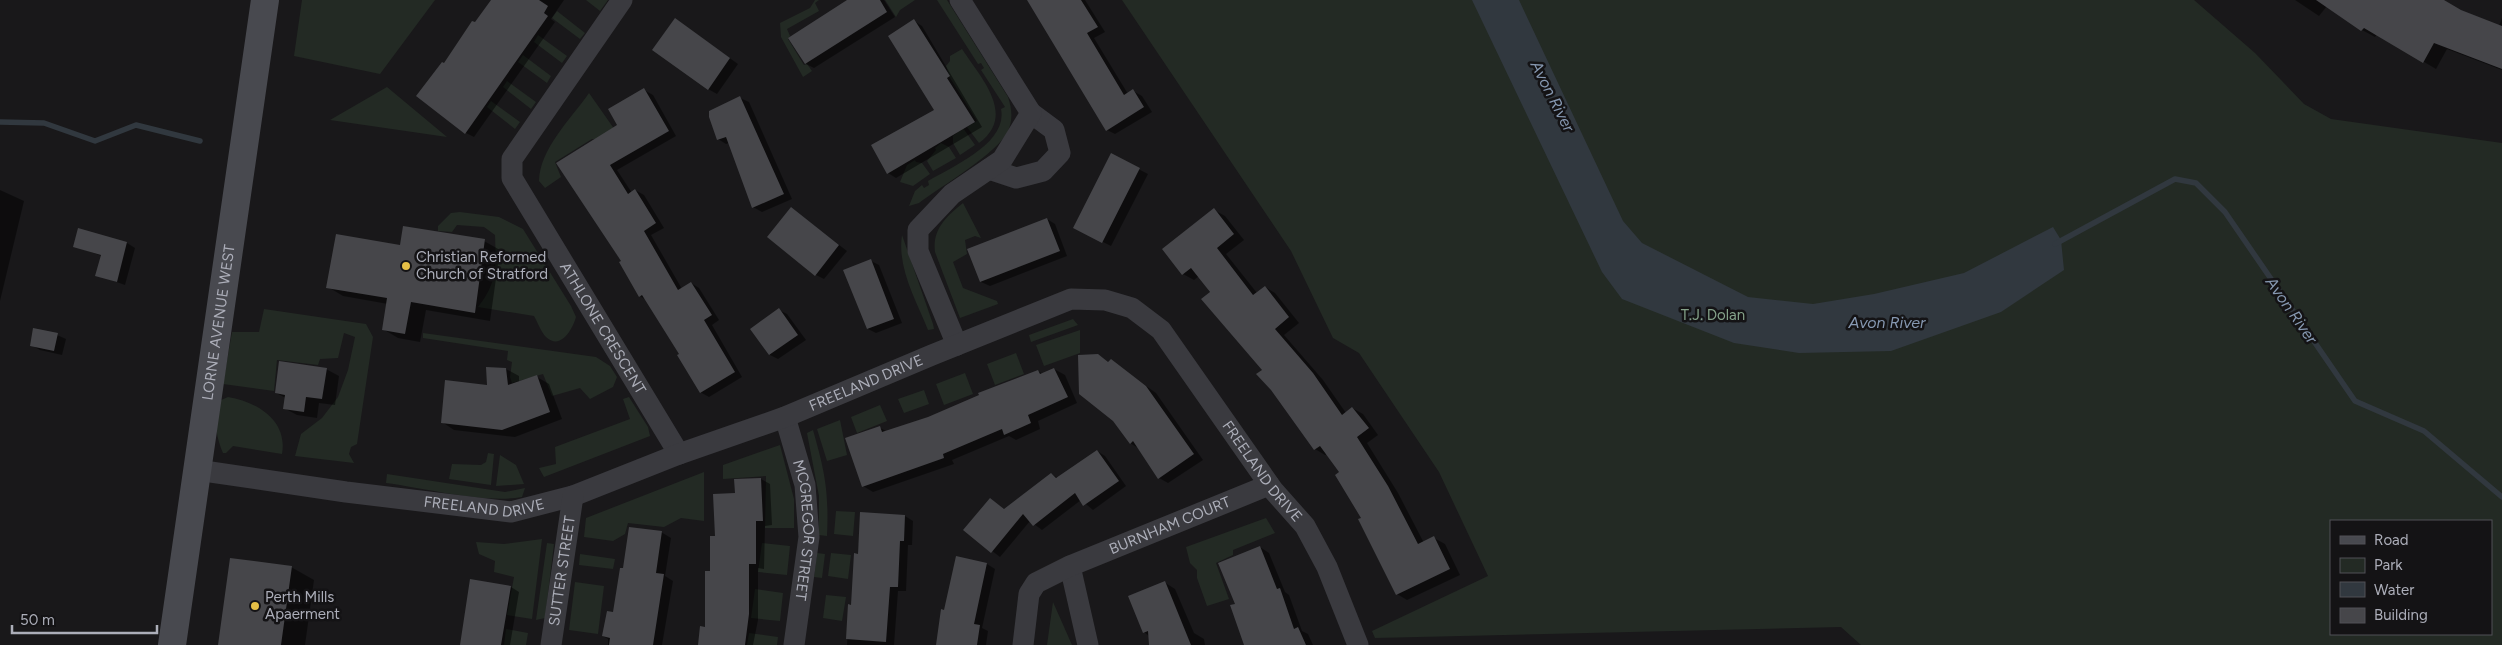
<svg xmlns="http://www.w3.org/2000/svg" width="2502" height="645" viewBox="0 0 2502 645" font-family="Figtree,sans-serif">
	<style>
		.green { fill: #232a24; fill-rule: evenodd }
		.water { fill: #31383f }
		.shadow { fill: #0007 }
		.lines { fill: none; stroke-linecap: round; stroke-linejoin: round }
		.stream { stroke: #31383f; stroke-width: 5.5 }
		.building { fill: #46464a }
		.street { stroke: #3a3a3f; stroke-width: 21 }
		.secondary { stroke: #48494f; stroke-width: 28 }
		.poi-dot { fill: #e5bf46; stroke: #141315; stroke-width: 2 }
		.labels { text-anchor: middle; stroke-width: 5; stroke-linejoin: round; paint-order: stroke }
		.poi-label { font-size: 15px; fill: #acaeb9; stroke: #141315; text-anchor: start }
		.park-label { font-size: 15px; fill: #84a289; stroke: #141315 }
		.street-label { font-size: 15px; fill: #acaeb9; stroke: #141315 }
		.water-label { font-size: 16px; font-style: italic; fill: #8698b1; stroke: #141315 }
	</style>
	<rect width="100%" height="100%" fill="#19181a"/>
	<!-- green -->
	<path class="green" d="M302,0H435L380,74L294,56Z
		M586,0H608L600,11Z
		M815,0H819L815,3L819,11L787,29L790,36L788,39L804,65L807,64L812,71L803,77L781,37L780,23L810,8Z
		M885,0H915L900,10L896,17Z
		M937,0H947L1008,97C1012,109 1013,120 1008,131C998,153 940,187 919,203L909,206L915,191L922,185L924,188L929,185L928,181C953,166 1008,143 1001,109L1005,107L981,70L984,68L981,63L978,64Z
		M1122,0H2194L2255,53L2304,104L2331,119L2502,143V645H1861L1841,627L1375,638L1372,631L1488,576L1439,472L1359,353L1333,338L1291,251ZM2331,521H2491V634H2331Z
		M557,11L585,33L580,39L552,18Z
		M538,35L567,56L562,63L534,42Z
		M962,49C981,78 1017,115 979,143L967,127L977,121L950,78L946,66L950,61V56Z
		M523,55L551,76L547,83L518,62Z
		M507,81L536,102L531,109L503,87Z
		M387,87L447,137L330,120Z
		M589,93L622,140L592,139L555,162L561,177L545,188L539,181C540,148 571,119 589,93Z
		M491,101L520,122L515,129L487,107Z
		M963,128L975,145L960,155L953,143V136Z
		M941,143L949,147L956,158L933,171L927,161L936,150L935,148Z
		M915,160L916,162L922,163L930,174L913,186L900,182L907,165Z
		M963,203L981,238L975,236L965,240L967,254L953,262L963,288L997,301L998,304L960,318L935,252C932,229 947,216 963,203Z
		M460,212L499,217L523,229L571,306L576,317C573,328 561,351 546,337C541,332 538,323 534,316L478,307C498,282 496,266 495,235L484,227L457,225L452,232L438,231V226L451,213Z
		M902,235L933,324L934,329L928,330C916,300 897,268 902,235Z
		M264,309L366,324L373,337L357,444L351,447L349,454L354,463L295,456L301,434L322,418L338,397L348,370L355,337L344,333L338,358L320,359L318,365L277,360L274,391L223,384L232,332H259Z
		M1073,319L1078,325L1031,342L1029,335Z
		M1080,330V353L1044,366L1036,345Z
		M423,333L596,357L610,366L617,377L613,387L590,399L580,388L552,396L543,374L512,383L510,377L512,362L507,360L508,351L423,338Z
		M1016,353L1024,374L995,385L987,364Z
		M965,373L973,394L944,405L936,384Z
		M924,390L929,404L904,413L898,399Z
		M228,397C258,402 288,421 282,454L233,446L226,453H223C216,437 213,418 219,401Z
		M629,397L648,427L650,436L544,477L539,468L556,464L555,447L630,419L623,399Z
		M880,405L887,421L857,433L851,417Z
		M840,420L847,455L827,461L817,429Z
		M813,430C825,472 829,492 827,536L819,535V496L807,433Z
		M780,445L794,499V528H765L766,476L723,479V465Z
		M488,453L494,454L491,485L449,479L452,464L481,465L486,462Z
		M500,455L516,465L524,484L496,486Z
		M704,472V521L681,518L664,527L628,523L625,534L613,541L584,537L586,518Z
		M387,474L505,492L525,488L522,497C486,504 424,488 386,483Z
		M836,511L855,512L853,536L834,534Z
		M1266,518L1275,533L1233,550V555L1216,563L1229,599L1207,606L1197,578V570L1190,563L1186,547Z
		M542,539L532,619L507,615L514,577L494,572L495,561L479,554L476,542L504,544Z
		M547,543L554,544L545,618L536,620Z
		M762,543L790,546L787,575L758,572Z
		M817,553L825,554L822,578L814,577Z
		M831,553L851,555L848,579L828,576Z
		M580,554L615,559L613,569L579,565Z
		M575,582L604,586L598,634L569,630Z
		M755,589L783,593L780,621L751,618Z
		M826,595L846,597L842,621L823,618Z
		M1053,602L1072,645H1047Z
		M506,629L528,633L526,645H504Z
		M749,633L778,637L777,645H747Z"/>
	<!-- water -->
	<path class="water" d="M1472,0H1519L1623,221L1642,243L1748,297L1813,304L1874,294L1964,273L2053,227L2061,240L2064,270L2001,312L1891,351L1799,353L1734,343L1622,299L1602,272Z"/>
	<!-- shadow -->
	<path class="shadow" d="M492,0H564L551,19L555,22L474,137L466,133L445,64Z
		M849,0H884L895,17L814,68L806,64Z
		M1028,0H1085L1105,32L1094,38L1128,94L1133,91L1142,96L1152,112L1115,134L1107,130Z
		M2295,0H2441L2461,12L2499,26L2502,18V70L2447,49L2436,69L2377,34L2375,37L2362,30L2327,6L2319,16Z
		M914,21L922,26L982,127L896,178L888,173L936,110Z
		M683,25L738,64L717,94L708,89Z
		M644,90L653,95L676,136L617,170L632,193L635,190L644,195L664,228L651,235L682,289L691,283L699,288L719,320L712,325L742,377L709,397L700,392L681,354L646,300L640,296L622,262L558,164L619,125Z
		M740,98L749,102L792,199L762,212L753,207L729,143L726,144L718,139Z
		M1111,155L1148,174L1111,246L1083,232Z
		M0,190L24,201L0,301Z
		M791,208L847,251L824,279L816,275Z
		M1214,210L1225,216L1244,240L1226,254L1257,293L1265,287L1275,293L1299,323L1284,335L1323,380L1346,413L1352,408L1363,414L1378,435L1367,443L1398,493L1424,543L1434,538L1445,544L1460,575L1407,600L1397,594L1341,473L1327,454L1325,455L1315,449L1199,276L1194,280L1183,274Z
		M1047,219L1055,224L1067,256L990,286L981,282L969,250Z
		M484,241L500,250L490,321L426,310L420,342L398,338L383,329L388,304L343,296L328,287L401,246Z
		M127,243L135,248L125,285L97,275L102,256L74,246Z
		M871,261L879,265L902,323L876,333L868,329Z
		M779,310L787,314L806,340L778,359L770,355L752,329Z
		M57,335L66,339L62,355L40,350L31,345Z
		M1111,361L1156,393L1203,460L1168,483L1159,478L1138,448L1130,443L1114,420L1109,363Z
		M326,369L339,376L335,405L319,403L317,418L297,415L284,408L286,398L276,393Z
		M506,369L519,376V383L537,377L549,384L562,419L515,437L454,430L442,422L489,386Z
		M1054,369L1065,375L1077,403L1038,421L1040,429L1016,440L1009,436L952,460L954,464L873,492L863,486L880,428L888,432L929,418L1038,371L1043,374Z
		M1097,451L1105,456L1126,486L1093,510L1081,500L1042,530L1030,521L1000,557L965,530L990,499L1005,510L1051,474L1058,478Z
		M761,479L770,484L772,525L765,526L764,569L758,568V620L753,645H699L706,628L717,537L736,494Z
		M862,513L905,516L913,521L912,545H908L906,591H898L894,645H847L849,606H853Z
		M661,532L671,538L665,576L673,581L662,645H608V639L603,636L615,614L624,570Z
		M1260,547L1269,553L1285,592L1289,595L1302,631L1308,634L1313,645H1247L1236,605Z
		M957,557L987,564L995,569L982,628L988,631L986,645H937Z
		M291,567L314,580L305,645H219Z
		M471,580L511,587L519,592L510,645H461Z
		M1164,582L1175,589L1194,633L1204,639L1205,645H1150L1149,636L1144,632Z"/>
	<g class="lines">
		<!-- stream -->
		<path class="stream" d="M0,122L44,123L95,141L136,125L200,141
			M2055,244L2175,179L2196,183L2225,212L2355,401L2424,431L2502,497"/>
	</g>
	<!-- building -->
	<path class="building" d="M491,0H539L548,6L544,13L548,16L465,134L416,96L442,62L444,63L472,21L475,22Z
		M847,0H880L887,12L805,64L788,38Z
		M1027,0H1081L1098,27L1087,33L1124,95L1133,89L1144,107L1106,131Z
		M2316,0H2444L2461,10L2502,26V69L2434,43L2423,63L2364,28L2361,31Z
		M675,18L730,58L708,90L652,50Z
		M914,19L950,76L947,78L975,122L887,174L871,145L934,110L888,36Z
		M644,88L669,131L610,165L628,194L635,189L656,223L644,231L678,290L691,282L712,315L704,320L735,372L700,393L677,355L679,354L642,295L639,297L619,262L621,261L556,163L617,125L608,109Z
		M740,96L784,194L752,208L726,137L717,140L709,117V111Z
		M1111,153L1140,168L1102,243L1073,228Z
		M791,207L839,245L815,276L767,237Z
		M1214,208L1234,234L1217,248L1253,295L1265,286L1289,317L1275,329L1313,373L1342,415L1352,407L1369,428L1357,437L1388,486L1418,544L1434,536L1450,569L1396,595L1358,519L1361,518L1335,475L1339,472L1320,446L1314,450L1271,390L1256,374L1262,370L1201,299L1210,292L1191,268L1182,275L1162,249Z
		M1047,218L1060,251L980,282L967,249Z
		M403,226L485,239L475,313L411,302L405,334L382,330L387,298L326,288L336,234L400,245Z
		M78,228L127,242L117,282L95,276L101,255L73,247Z
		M871,259L894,319L867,329L843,270Z
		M779,308L798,335L769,355L750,329Z
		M33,328L58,333L54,351L30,346Z
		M1098,354L1108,362L1111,359L1146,386L1194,454L1158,479L1133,441L1130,444L1113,421L1079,394L1078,355Z
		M279,361L327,368L322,399L306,397L304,412L283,409L285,395L275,393Z
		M486,367L506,368L508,385L537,375L550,412L502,430L441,423L445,380L487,385Z
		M1054,368L1068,397L1028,415L1031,423L1004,435L1002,429L943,454L944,458L862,487L845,438L880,426L882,432L928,417L979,395L978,393L1038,370L1040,374Z
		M1097,450L1119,481L1083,506L1075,493L1033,526L1023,514L991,553L963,530L990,498L1004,509L1051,473L1056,478Z
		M761,478L763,521H756V564H749V614L745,645H698L700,626L705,627V571H710V536H715L713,494L735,493L734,479Z
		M860,512L905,515L904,541H900L898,587H890L886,642L846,639L848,604L851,605L854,553L858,554Z
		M629,527L662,531L656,573L664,574L653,645H609L610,638L602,636L607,611L613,612L620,568H623Z
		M1260,546L1277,589L1280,588L1294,629L1298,627L1306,645H1244L1230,605L1235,604L1218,563Z
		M956,556L987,563L974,624L980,625L977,645H936L941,609L944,610Z
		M230,558L292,566L281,645H218Z
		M470,579L511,586L501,645H460Z
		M1165,581L1191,645H1149L1148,631L1143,633L1128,596Z"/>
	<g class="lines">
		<!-- street -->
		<g class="street">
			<path id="s1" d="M622,0L512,159V178L679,454"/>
			<path d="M989,169L1016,178L1043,171L1060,153L1054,130L1031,113"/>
			<path d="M957,345L918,251V230L952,194L1002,160L1031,113L960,0"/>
			<path id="s2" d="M785,417L805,485L809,537L794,645"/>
			<path id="s3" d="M197,470L346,492L511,512L573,496L679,454L785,417L932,355L1071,299L1105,300L1132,308L1161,330L1273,490L1305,526L1327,567L1358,645"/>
			<path d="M1070,566L1088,645"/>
			<path id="s4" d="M551,645L573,496"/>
			<path id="s5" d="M1023,645L1029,594L1036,583L1070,566L1269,485"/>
		</g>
		<!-- secondary -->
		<path class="secondary" id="s6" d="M172,645L265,0"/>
	</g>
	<!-- markers -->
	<g class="poi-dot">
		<circle cx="406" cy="266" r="5"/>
		<circle cx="255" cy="606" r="5"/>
	</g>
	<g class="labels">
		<!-- poi labels -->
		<g class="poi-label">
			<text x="416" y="262">Christian Reformed<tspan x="416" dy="17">Church of Stratford</tspan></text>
			<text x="265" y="602">Perth Mills<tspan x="265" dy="17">Apaerment</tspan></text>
		</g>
		<!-- park labels -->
		<g class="park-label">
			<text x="1713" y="320">T.J. Dolan</text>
		</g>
		<!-- street labels -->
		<g class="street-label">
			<text dy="5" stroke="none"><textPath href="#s6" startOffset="326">LORNE AVENUE WEST</textPath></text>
			<text dy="5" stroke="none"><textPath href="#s1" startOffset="388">ATHLONE CRESCENT</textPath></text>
			<text dy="5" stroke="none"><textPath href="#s3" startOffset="695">FREELAND DRIVE</textPath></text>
			<text dy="5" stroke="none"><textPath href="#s3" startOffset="1189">FREELAND DRIVE</textPath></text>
			<text dy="5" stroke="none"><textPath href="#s3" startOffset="290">FREELAND DRIVE</textPath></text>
			<text dy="5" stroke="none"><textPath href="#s5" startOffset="210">BURNHAM COURT</textPath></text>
			<text dy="5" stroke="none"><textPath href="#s2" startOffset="116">MCGREGOR STREET</textPath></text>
			<text dy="5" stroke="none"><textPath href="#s4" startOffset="75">SUTTER STREET</textPath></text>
		</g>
		<!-- water labels -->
		<g class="water-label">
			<text transform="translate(1553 96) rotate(63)" y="6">Avon River</text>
			<text transform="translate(2292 310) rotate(55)" y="6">Avon River</text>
			<text x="1887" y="328">Avon River</text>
		</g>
	</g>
	<!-- legend -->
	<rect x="2330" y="520" width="162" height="115" fill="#141315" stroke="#515157"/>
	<rect x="2340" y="536" width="25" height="8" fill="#48494f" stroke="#515157"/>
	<text x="2374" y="545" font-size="15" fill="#acaeb9">Road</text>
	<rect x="2340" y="558" width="25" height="15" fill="#232a24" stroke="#515157"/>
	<text x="2374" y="570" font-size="15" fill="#acaeb9">Park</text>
	<rect x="2340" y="582" width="25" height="15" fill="#31383f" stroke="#515157"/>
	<text x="2374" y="595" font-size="15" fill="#acaeb9">Water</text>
	<rect x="2340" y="608" width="25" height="15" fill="#46464a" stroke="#515157"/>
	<text x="2374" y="620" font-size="15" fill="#acaeb9">Building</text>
	<!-- scale -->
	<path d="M12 625v8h145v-8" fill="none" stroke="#acaeb9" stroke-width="2.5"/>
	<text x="20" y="625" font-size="15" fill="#acaeb9" stroke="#141315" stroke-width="4" paint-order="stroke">50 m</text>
</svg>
